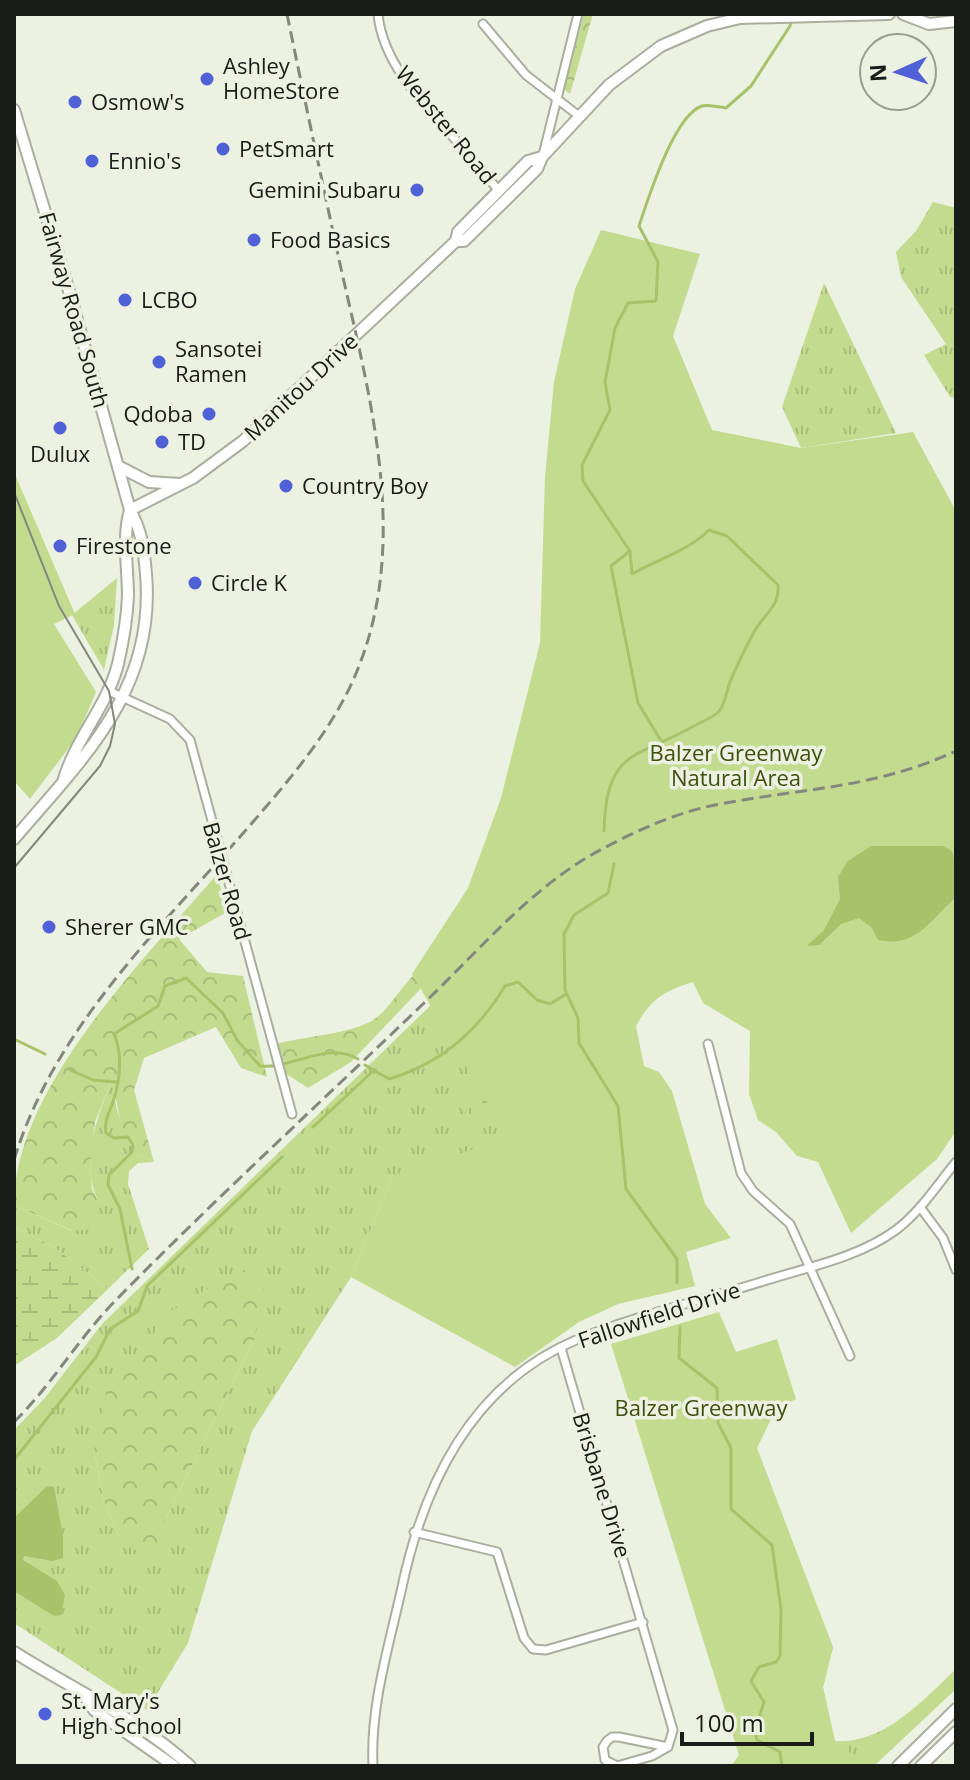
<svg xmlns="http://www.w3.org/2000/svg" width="970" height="1780" viewBox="0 0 970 1780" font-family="'Open Sans',sans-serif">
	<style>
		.grass { fill: url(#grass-tufts); fill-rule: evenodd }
		.forest { fill: url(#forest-crowns) }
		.wetland { fill: url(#wetland-marsh) }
		.green { fill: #c3db8f }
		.water { fill: #a8c269 }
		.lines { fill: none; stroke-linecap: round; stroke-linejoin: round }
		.stream { stroke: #a8c269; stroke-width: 3 }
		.street-casing { stroke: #a9ae9f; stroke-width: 11 }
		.secondary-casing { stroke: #a9ae9f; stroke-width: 14 }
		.street { stroke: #fff; stroke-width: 7 }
		.secondary { stroke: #fff; stroke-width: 10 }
		.tram { stroke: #84877d; stroke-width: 2 }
		.rail { stroke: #84877d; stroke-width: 3; stroke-dasharray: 12 6; stroke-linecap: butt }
		.poi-dot { fill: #5061d7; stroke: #ecf1e2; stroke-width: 3 }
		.labels { text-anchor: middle; stroke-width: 7; stroke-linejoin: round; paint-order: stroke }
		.poi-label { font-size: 22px; fill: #1a1c17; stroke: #ecf1e2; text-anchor: start }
		.street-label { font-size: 22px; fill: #1a1c17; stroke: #ecf1e2 }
		.park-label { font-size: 22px; fill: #40500e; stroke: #ecf1e2 }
	</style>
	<defs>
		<pattern id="grass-tufts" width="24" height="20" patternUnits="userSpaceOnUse" patternTransform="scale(2)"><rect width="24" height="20" fill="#c3db8f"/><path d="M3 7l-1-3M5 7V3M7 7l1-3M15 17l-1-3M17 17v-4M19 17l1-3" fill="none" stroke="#a7bb7b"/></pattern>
		<pattern id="forest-crowns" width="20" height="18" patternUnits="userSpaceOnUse" patternTransform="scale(2)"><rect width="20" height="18" fill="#c3db8f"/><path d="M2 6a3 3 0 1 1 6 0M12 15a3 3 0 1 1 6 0" fill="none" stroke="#a7bb7b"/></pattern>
		<pattern id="wetland-marsh" width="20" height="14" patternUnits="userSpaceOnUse" patternTransform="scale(2)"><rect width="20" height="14" fill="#c3db8f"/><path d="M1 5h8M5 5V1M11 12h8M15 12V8" fill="none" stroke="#a7bb7b"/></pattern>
	</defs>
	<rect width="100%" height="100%" fill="#ecf1e2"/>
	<!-- grass -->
	<path class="grass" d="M933,202L956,208V398L950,397L924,355L946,344L901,277L896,252L916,231Z
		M824,283L896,433L801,448L782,407Z
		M117,578L114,625L104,670L72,615Z
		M641,883L598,1273L393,1175L351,1277L252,1431L188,1643L147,1710L14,1623V1430L44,1399L102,1324L464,973ZM177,1305L254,1340L162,1526L120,1539L104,1502L94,1449L141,1350Z
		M113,1077C114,1101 117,1123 134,1140L131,1153L154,1162L138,1163L129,1171L128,1184L149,1249L108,1289L54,1247L14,1227V1205L72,1231L99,1203C79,1162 97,1117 113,1077Z
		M833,1647L823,1687L835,1741C883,1745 923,1700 956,1669V1689L874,1766H806L814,1692Z"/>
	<!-- forest -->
	<path class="forest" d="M584,14H593L570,94L564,89Z
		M217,874L227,912L179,939L207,972L243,976L267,1077L241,1068L216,1027L144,1058L134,1090L154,1162L131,1153L134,1140L122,1129L112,1079L95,1122L90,1163L92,1189L99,1203L98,1228L73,1231L14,1205C14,1088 145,959 217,874Z
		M425,966L427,982L351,1062L308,1088L285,1073L276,1044C299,1037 352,1034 373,1020C393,1007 403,980 425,966Z
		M244,1270L265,1281L254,1340L162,1526L160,1550H133L120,1539L104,1502L94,1449L106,1392L177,1305Z"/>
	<!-- wetland -->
	<path class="wetland" d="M503,1078L515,1110L466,1114L461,1096Z
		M14,1227L54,1247L108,1289L57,1338L14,1366Z"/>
	<!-- green -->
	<path class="green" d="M601,230L700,254L673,336L712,430L801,448L913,432L956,511V1131L937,1159L851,1233L818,1162L797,1156L776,1132L758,1120L749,1094L750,1031L703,1003L693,982C664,991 651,999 636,1026L644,1066L659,1072L672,1091L705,1204L731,1238L686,1252L695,1286L618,1304L579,1322L515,1367L351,1277L393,1175L508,1138L412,974L468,888L501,798L540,643L545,477L554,382L575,289Z
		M14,472L75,614L54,624L96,692L77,737L30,799L14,781Z
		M719,1312L736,1352L777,1339L796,1399L776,1409L757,1448L833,1647L823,1687L834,1740L865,1764L862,1766H731L739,1755L611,1344Z"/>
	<!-- water -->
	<path class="water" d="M871,846H943L952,851L956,866V897C929,921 917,948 878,940L872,928L859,918L841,924L819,945L807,946L824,930L840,899L838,877L848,861Z
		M47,1486L54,1487L63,1537V1558L52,1561L24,1556L23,1560L57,1581L65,1595L61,1615L54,1616L14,1591V1518Z"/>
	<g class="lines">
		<!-- stream -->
		<path class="stream" d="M630,551L611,566L638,703L660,739
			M604,831C606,749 635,759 694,726C701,722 715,717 720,710C725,703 727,690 730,682C737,665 745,649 754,632C763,615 780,607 778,585L727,536L709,530C688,551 658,559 632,574L630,551L583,481L582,465L610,410L605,382L615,328L628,303L656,301L658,262L639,226C648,199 674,115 702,106C708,104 719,107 726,108L751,86L790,26L792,18
			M614,864L608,893L574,915L564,934L565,990L578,1018L579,1043L618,1106L626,1189L677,1259V1283
			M14,1039L45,1054
			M365,1065L389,1079C440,1064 478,1031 505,986L518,982L537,1000L550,1004L566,994
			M68,1069L93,1080L116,1082
			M313,1127L372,1072
			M132,1269L120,1209L108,1185L109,1175L132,1152L133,1145L128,1137L114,1138L106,1133C104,1120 109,1114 113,1102C120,1081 123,1054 114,1034L158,1006L165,986L186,978L223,1013L237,1040L260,1066C290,1070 328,1040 358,1059
			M680,1327L679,1358L717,1388L718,1423L731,1448V1509L772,1545L781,1609L780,1656L776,1662L759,1667L751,1681L764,1702L755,1731L757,1740L780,1752L782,1766
			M14,1460L96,1357L110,1329L138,1311L147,1286L282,1157"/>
		<!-- street casing -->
		<g class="street-casing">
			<path id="street" d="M378,14C384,82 462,137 499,192
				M483,24L526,75L579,116
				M543,155L578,14
				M109,691L170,719L190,740L292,1114
				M708,1044L741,1173L753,1191L790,1224L850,1356
				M920,1207L943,1238L956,1270
				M561,1348L673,1730L668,1747
				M414,1532L497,1552L524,1638L533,1649L546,1650L643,1622
				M612,1737H619L668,1747L652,1756L617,1766L605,1760L603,1747L607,1741Z
				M373,1766C370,1706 389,1646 402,1587C424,1484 472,1384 576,1340C637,1315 704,1300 767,1280C809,1267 859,1257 896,1230C920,1212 937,1185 956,1162"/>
		</g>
		<!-- secondary casing -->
		<g class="secondary-casing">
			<path id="secondary" d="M903,14L929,24L956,21
				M14,110L69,291L130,510C142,531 144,550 146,574C156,690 83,758 14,839
				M456,241H464L537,169L542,157L609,85L661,46L707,26L740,18L889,14
				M118,466L149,482L180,484
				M130,510L193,478L243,441L456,241L458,232L528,161L542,157
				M63,782C75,739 107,707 118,664C123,642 127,619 128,596C128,567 122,538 130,510
				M14,1652C74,1690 137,1718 190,1766
				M85,1697L94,1710L174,1766
				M898,1766L956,1709
				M921,1766L956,1732"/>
		</g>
		<!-- street -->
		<use href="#street" class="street"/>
		<!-- secondary -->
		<use href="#secondary" class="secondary"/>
		<!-- tram -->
		<path class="tram" d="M14,492L59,606L109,691L115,724L110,746L100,766L14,868"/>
		<!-- rail -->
		<path class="rail" d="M14,1160C53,1032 152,936 239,838C284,786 334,731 359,666C410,536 369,394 340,264C322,181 304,97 287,14
			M14,1422C51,1386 78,1339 115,1301C215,1199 321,1102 424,1003C481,949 532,886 602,849C638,830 675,813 715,805C801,788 874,789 956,751"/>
	</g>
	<!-- markers -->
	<g class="poi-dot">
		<circle cx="207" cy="79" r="8"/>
		<circle cx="75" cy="102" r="8"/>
		<circle cx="223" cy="149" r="8"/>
		<circle cx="92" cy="161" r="8"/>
		<circle cx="417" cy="190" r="8"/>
		<circle cx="254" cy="240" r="8"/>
		<circle cx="125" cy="300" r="8"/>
		<circle cx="159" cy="362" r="8"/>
		<circle cx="209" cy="414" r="8"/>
		<circle cx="60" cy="428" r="8"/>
		<circle cx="162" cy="442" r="8"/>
		<circle cx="286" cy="486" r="8"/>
		<circle cx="60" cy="546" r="8"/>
		<circle cx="195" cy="583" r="8"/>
		<circle cx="49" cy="927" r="8"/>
		<circle cx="45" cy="1714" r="8"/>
	</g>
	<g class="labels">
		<!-- poi labels -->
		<g class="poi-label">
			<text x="223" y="74">Ashley<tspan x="223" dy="25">HomeStore</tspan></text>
			<text x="91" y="110">Osmow's</text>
			<text x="239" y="157">PetSmart</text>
			<text x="108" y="169">Ennio's</text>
			<text x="401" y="198" text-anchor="end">Gemini Subaru</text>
			<text x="270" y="248">Food Basics</text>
			<text x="141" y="308">LCBO</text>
			<text x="175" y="357">Sansotei<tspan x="175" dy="25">Ramen</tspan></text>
			<text x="193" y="422" text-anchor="end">Qdoba</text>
			<text x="178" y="450">TD</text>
			<text x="60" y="462" text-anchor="middle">Dulux</text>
			<text x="302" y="494">Country Boy</text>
			<text x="76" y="554">Firestone</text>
			<text x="211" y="591">Circle K</text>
			<text x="65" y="935">Sherer GMC</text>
			<text x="61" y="1709">St. Mary's<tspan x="61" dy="25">High School</tspan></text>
		</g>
		<!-- street labels -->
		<g class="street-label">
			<text transform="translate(446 125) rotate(51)" y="8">Webster Road</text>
			<text transform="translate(74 310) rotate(74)" y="8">Fairway Road South</text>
			<text transform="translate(301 387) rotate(-43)" y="8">Manitou Drive</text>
			<text transform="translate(227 881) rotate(74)" y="8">Balzer Road</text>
			<text transform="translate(659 1315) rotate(-18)" y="8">Fallowfield Drive</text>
			<text transform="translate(602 1485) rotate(73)" y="8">Brisbane Drive</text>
		</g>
		<!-- park labels -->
		<g class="park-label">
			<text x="736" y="761">Balzer Greenway<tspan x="736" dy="25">Natural Area</tspan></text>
			<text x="701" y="1416">Balzer Greenway</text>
		</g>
	</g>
	<!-- border -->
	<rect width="970" height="1780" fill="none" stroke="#1a1c17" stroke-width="32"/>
	<!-- north arrow -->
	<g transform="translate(898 72) rotate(267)"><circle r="38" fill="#ecf1e2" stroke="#989c91" stroke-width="2"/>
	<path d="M0-6L14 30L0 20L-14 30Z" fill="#5061d7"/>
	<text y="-12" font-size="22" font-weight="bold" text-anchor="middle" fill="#1a1c17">N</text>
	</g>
	<!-- scale -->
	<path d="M682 1732v12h130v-12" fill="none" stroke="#1a1c17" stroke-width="4"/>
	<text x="694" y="1732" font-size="24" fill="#1a1c17" stroke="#ecf1e2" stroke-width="6" paint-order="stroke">100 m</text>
</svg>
